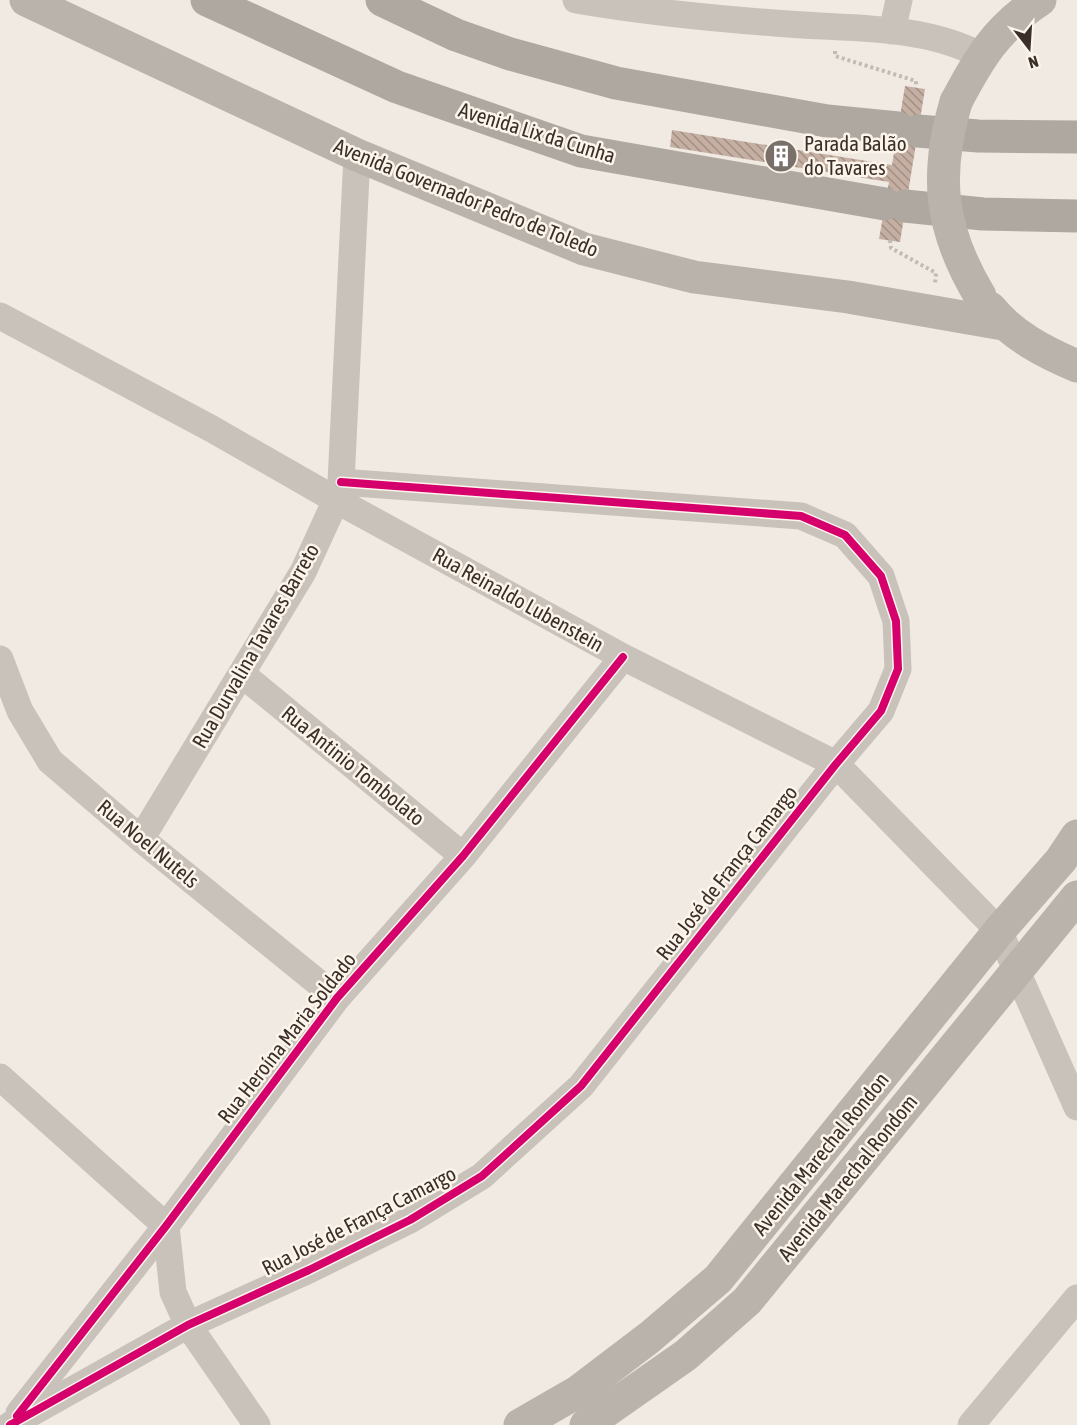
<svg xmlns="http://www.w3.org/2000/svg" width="1077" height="1425" viewBox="0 0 1077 1425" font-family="'Asap Condensed',sans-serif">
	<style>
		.building { fill: url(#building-back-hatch) }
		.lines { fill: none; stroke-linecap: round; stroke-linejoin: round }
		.path { stroke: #c1bbb4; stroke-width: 4; stroke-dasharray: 3 3; stroke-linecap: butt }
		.minor { stroke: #c9c2bb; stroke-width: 27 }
		.secondary { stroke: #bab3ac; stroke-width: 33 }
		.trunk { stroke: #aea8a1; stroke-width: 33 }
		.secondary-bridge { stroke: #bab3ac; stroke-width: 33 }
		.cycleway-casing { stroke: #fcf5eb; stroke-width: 11 }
		.cycleway { stroke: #d6006c; stroke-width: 8 }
		.labels { text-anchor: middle; stroke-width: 5; stroke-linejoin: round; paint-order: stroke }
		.street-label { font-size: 21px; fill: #3b2f29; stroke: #fcf5eb }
		.poi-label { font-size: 21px; fill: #3b2f29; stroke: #fcf5eb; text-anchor: start }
	</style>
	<defs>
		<pattern id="building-back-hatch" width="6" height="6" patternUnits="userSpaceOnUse" patternTransform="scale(1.5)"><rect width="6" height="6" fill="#c5afa3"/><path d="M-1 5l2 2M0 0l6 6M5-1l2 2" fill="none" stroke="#a18f85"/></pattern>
	</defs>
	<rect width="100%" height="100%" fill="#f0eae3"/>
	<!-- building -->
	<path class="building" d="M905,86L925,89L900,242L879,239L889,182L670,147L672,130L892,165Z"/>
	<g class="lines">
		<!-- path -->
		<path class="path" d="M835,51V56L916,81V87
			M890,240L891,248L936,273L935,283"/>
		<!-- minor -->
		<path class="minor" d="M576,0C646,12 717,19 788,24C852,29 923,25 980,55
			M892,31L899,0
			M0,316L212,429L336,500L623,657L836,764L999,931L1077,1107
			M0,659L20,711L50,761L141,839L337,998
			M243,675L463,856
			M141,839L303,572L336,500L341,482L357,155
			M0,1077L166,1226L173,1292L188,1325L257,1425
			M19,1413L166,1226L337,998L463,856L623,657
			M10,1425L188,1325L309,1270L410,1220L482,1176L581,1086L836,764L881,711L898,669L896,621L881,576L845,535L801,516L341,482
			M971,1425L1077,1298"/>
		<!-- secondary -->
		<path class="secondary" d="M26,0L357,155L584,249L694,277L848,297L1003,324
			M956,102C979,58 997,28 1040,0
			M990,308C1013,336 1044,352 1077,366
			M520,1425L579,1391L650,1337L718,1279L999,931L1061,860L1077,836
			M586,1425L686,1355L747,1301L1077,897"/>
		<!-- trunk -->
		<path class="trunk" d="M207,0L397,87L581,151L885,204
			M382,0L456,35L510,54L616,83L827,121L898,128
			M918,131L978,136L1077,137
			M905,206L983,214L1077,216"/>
		<!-- secondary-bridge -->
		<path class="secondary-bridge" d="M956,102C934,176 940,229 980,296"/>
		<!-- cycleway casing -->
		<g class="cycleway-casing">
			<path id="cycleway" d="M17,1416L166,1226L337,998L463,856L623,657
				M10,1425L188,1325L309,1270L410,1220L482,1176L581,1086L836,764L881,711L898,669L896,621L881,576L845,535L801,516L341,482"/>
		</g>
		<!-- cycleway -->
		<use href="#cycleway" class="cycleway"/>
	</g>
	<!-- icons -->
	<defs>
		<g id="building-disc" transform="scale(1.725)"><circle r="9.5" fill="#7a706a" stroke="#fcf5eb"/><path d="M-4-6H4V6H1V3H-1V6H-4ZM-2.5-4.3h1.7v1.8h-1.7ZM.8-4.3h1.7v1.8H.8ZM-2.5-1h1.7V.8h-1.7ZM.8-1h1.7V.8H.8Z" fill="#fff"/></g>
	</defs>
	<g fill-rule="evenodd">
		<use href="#building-disc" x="781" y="156"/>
	</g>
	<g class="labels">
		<!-- street labels -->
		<g class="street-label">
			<text transform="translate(537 133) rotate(17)" y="7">Avenida Lix da Cunha</text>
			<text transform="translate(466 198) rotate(22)" y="7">Avenida Governador Pedro de Toledo</text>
			<text transform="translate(518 600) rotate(29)" y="7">Rua Reinaldo Lubenstein</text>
			<text transform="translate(256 646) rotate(-60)" y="7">Rua Durvalina Tavares Barreto</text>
			<text transform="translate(353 766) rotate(39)" y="7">Rua Antinio Tombolato</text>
			<text transform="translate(148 844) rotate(40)" y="7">Rua Noel Nutels</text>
			<text transform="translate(727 873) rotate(-52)" y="7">Rua José de França Camargo</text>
			<text transform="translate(287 1038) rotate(-52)" y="7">Rua Heroína Maria Soldado</text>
			<text transform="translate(821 1154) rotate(-51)" y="7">Avenida Marechal Rondon</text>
			<text transform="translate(848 1178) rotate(-51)" y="7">Avenida Marechal Rondom</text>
			<text transform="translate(359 1221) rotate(-27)" y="7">Rua José de França Camargo</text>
		</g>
		<!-- poi labels -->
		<g class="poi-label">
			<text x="804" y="151">Parada Balão<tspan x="804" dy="24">do Tavares</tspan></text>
		</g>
	</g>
	<!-- north arrow -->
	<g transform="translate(1029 48) rotate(163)" stroke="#fcf5eb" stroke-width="4.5" paint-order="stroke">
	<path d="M0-4.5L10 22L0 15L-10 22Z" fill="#3b2f29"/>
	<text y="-9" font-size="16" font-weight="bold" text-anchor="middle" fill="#3b2f29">N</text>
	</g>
</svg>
